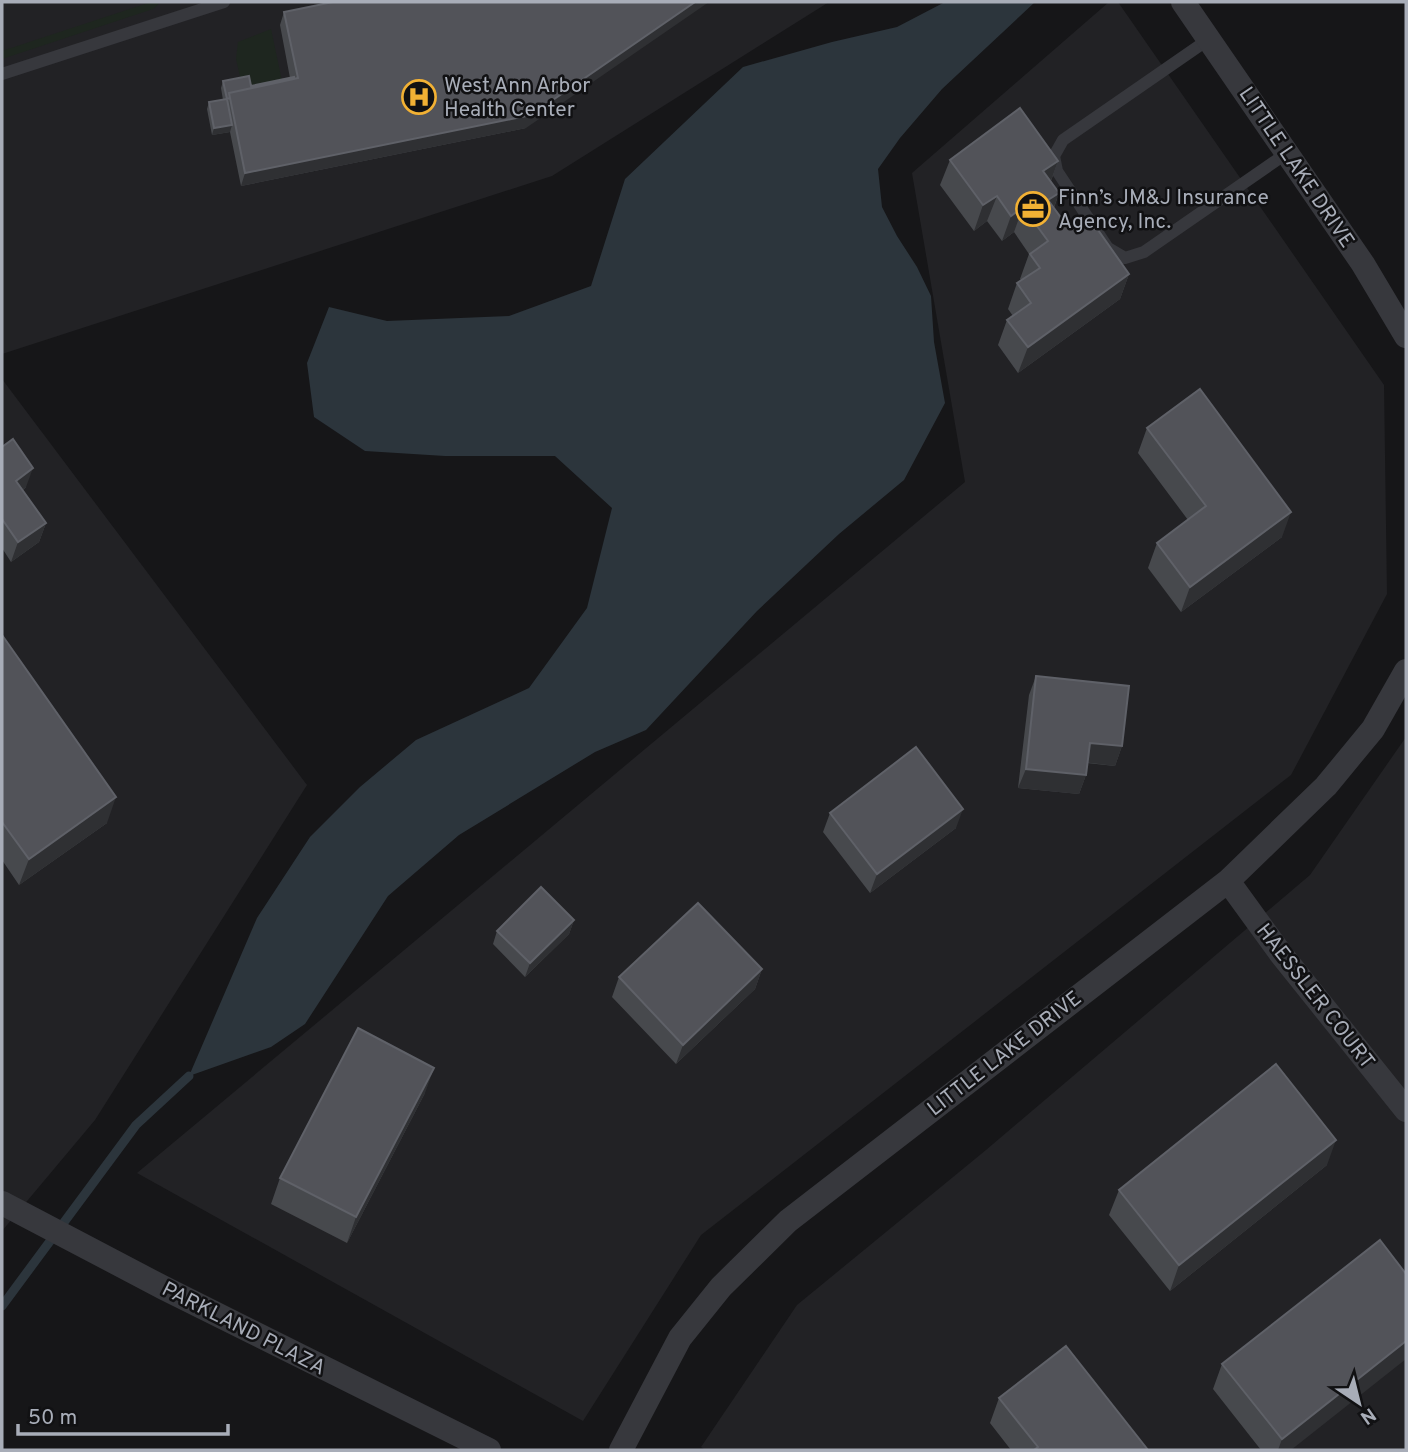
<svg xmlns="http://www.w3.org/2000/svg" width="1408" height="1452" viewBox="0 0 1408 1452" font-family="Overpass,sans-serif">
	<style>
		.built { fill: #222225 }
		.green { fill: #1e261f }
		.water { fill: #2c353c }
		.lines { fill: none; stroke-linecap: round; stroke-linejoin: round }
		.stream { stroke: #2c353c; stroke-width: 9 }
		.service { stroke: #37383d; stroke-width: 12 }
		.minor { stroke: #37383d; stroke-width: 24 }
		.wall { fill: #47494d }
		.shaded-wall { fill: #2f3033 }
		.building { fill: #525359; stroke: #5f6168; stroke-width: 2 }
		.labels { text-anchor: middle; stroke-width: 5; stroke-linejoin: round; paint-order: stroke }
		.poi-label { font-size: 21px; fill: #a8adb8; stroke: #111113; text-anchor: start }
		.street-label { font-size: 21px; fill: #a8adb8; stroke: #111113 }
	</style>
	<rect width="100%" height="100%" fill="#161618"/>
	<!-- built -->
	<path class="built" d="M2,2H829L552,176L2,354Z
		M1109,2H1118L1384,385L1387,594L1291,775L701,1235L583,1421L137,1173L965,482L912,173Z
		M2,379L307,785L95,1120L2,1231Z
		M1406,737V1450H705L701,1447L797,1305L986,1150L1310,875Z"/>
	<!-- green -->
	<path class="green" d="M151,2H161L153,9L2,59V51Z
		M271,29L283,86L244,94L236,59L238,42Z"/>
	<!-- water -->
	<path class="water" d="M945,2H1035L942,89L900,138L878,169L882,207L897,236L917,267L931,296L934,342L945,403L904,480L839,534L757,611L646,730L595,752L459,835L388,896L305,1024L271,1047L189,1076L257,918L310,837L360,787L416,740L529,688L587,608L612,508L555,456H445L365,451L314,417L307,363L329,307L387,321L509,316L591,286L625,179L743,67L832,42L897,27Z"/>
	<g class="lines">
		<!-- stream -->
		<path class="stream" d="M2,1306L136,1125L189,1076"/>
		<!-- service -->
		<path class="service" d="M1209,39L1063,140L1054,156L1057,171L1108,248L1125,258L1144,252L1287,153
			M2,74L224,2"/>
		<!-- minor -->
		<path class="minor" d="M1183,2L1363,264L1406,336
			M1228,881L1281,954L1406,1110
			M2,1203L164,1288L489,1450
			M621,1450L680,1338L721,1287L788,1221L1228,881L1326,786L1373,729L1406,671"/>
	</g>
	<!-- wall -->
	<path class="wall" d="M284,12L526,128L241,186L230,132L212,135L207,109L209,102L223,100L221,88L223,81L251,86L290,78L280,25Z
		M950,160L1058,161L1051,181L1059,193L1054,208L1065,223L1129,274L1120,299L1018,373L998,345L1007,320L1013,316L1008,309L1017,283L1021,280L1020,279L1029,254L1014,232L1002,241L987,221L974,231L940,185Z
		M1147,428L1282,537L1181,612L1148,568L1157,543L1188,520L1138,453Z
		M2,447L26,487L23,490L46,523L39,542L11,562L2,548Z
		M2,635L107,823L19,885L2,860Z
		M1036,676L1122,746L1115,766L1087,763L1086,775L1079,794L1018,788L1029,695Z
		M830,813L956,828L870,893L823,832Z
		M574,920L569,934L525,977L493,944L497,931Z
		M762,969L755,989L676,1064L612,997L619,977Z
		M425,1093L347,1243L271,1204L280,1178Z
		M1327,1165L1170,1291L1109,1215L1119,1190Z
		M1222,1364L1291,1450H1261L1213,1389Z
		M999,1398L1148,1450H1011L990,1423Z"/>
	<!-- shaded-wall -->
	<path class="shaded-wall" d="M695,2H709L526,128L241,186L245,173Z
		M232,125L230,132L212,135L214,128Z
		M1058,161L1049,186L1043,171Z
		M1059,193L1050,218L1048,200Z
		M997,196L987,221L974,231L983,205Z
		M1023,207L1014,232L1002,241L1011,216Z
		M1129,274L1120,299L1018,373L1028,347Z
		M33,468L26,487L9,500L16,481Z
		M1291,512L1282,537L1181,612L1190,587Z
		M46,523L39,542L11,562L18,542Z
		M1090,743L1122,746L1115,766L1083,762Z
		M1026,769L1086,775L1079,794L1018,788Z
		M116,797L107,823L19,885L29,859Z
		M963,809L956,828L870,893L877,874Z
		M574,920L569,934L525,977L530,963Z
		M762,969L755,989L676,1064L683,1045Z
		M434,1068L425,1093L347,1243L356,1217Z
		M1336,1140L1327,1165L1170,1291L1179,1265Z
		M1406,1341V1359L1291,1450H1278L1282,1439Z"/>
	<!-- building -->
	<path class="building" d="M333,2H695L531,115L245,173L229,93L298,78L284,12Z
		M249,76L251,86L294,77V79L229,93L230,98L227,99L232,125L214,128L209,102L227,99L223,81Z
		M1020,108L1058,161L1043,171L1059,193L1048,200L1065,223L1098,230L1129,274L1028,347L1007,320L1031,303L1017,283L1040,268L1030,254L1048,241L1023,207L1011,216L997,196L983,205L950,160Z
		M1200,389L1291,512L1190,587L1157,543L1206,506L1147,428Z
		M13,439L33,468L16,481L46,523L18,542L2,519V447Z
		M2,635L116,797L29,859L2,822Z
		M1036,676L1129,686L1122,746L1090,743L1086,775L1026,769Z
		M916,747L963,809L877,874L830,813Z
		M541,887L574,920L530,963L497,931Z
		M698,903L762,969L683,1045L619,977Z
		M358,1028L434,1068L356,1217L280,1178Z
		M1276,1064L1336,1140L1179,1265L1119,1190Z
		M1380,1240L1406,1274V1341L1282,1439L1222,1364Z
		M1066,1346L1148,1450H1034L1038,1447L999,1398Z"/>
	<!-- icons -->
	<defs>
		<g id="hospital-ring" transform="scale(1.75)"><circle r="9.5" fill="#111113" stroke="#f2b134" stroke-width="1.5"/><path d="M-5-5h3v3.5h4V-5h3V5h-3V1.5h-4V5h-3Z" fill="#f2b134"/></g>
		<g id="office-ring" transform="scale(1.75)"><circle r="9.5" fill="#111113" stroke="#f2b134" stroke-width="1.5"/><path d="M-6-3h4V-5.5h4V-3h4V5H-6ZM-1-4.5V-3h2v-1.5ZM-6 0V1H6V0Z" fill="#f2b134"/></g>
	</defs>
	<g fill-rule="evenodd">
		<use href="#hospital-ring" x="419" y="97"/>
		<use href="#office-ring" x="1033" y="209"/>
	</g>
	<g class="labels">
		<!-- poi labels -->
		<g class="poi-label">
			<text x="444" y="92">West Ann Arbor<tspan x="444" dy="24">Health Center</tspan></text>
			<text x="1058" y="204">Finn’s JM&amp;J Insurance<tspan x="1058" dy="24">Agency, Inc.</tspan></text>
		</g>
		<!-- street labels -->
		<g class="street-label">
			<text transform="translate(1297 167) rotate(56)" y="7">LITTLE LAKE DRIVE</text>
			<text transform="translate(1316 996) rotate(52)" y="7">HAESSLER COURT</text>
			<text transform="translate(1004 1053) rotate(-38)" y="7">LITTLE LAKE DRIVE</text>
			<text transform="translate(244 1328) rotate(27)" y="7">PARKLAND PLAZA</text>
		</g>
	</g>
	<!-- border -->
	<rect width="1408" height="1452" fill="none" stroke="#a8adb8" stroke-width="7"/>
	<!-- north arrow -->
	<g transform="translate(1359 1403) rotate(145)" stroke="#111113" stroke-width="5" paint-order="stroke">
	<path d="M0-5L12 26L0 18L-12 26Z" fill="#a8adb8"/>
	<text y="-10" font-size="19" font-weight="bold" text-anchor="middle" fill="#a8adb8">N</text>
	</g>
	<!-- scale -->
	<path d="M18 1424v10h210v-10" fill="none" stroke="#a8adb8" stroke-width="3.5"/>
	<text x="28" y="1424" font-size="21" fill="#a8adb8" stroke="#111113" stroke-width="5" paint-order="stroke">50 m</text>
</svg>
